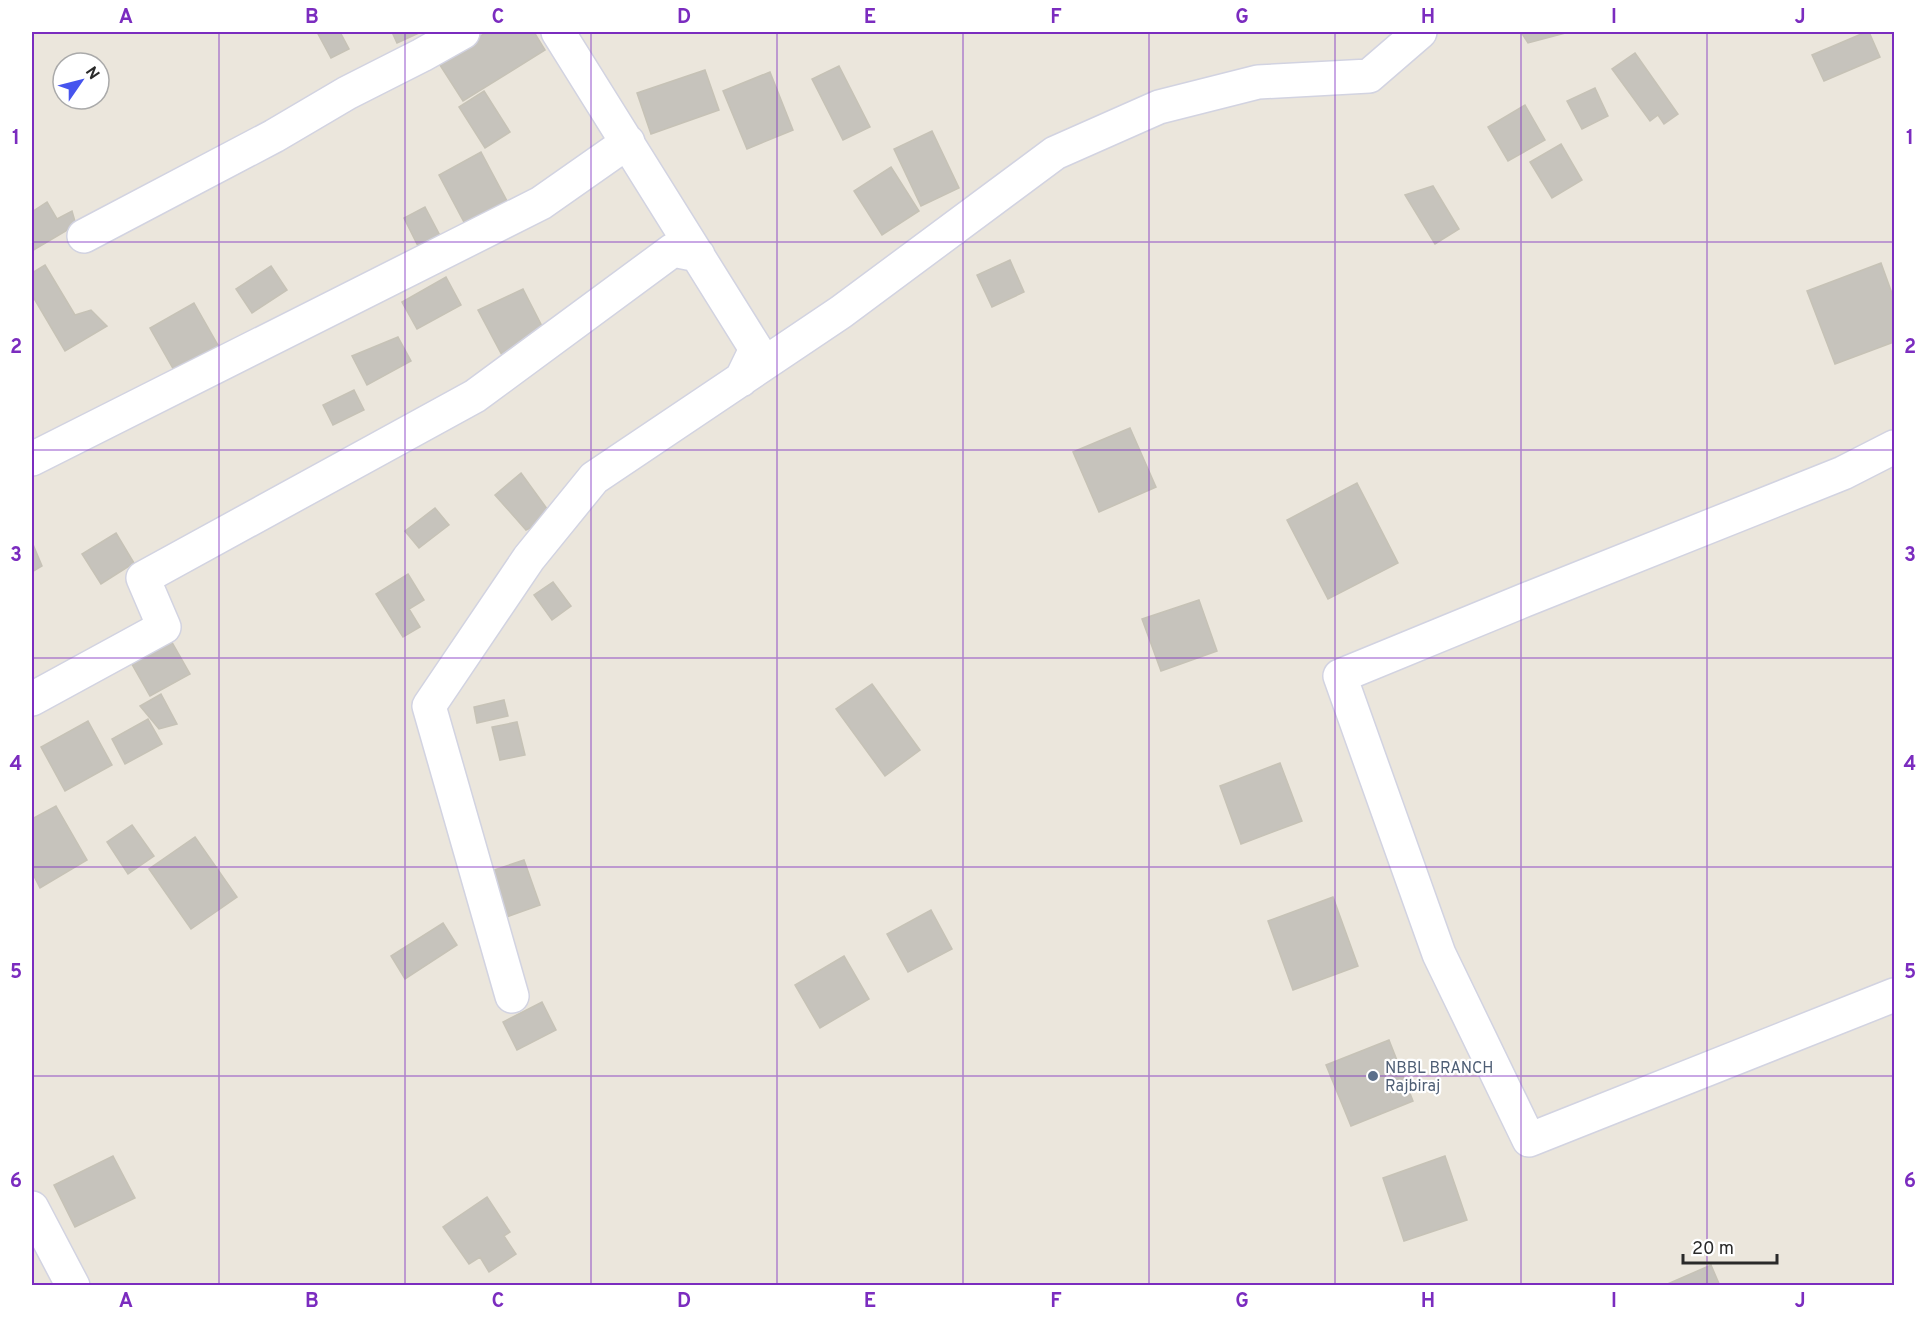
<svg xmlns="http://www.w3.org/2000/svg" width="1926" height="1317" viewBox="0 0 1926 1317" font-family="Overpass,sans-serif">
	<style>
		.building { fill: #c6c3bc; stroke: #c6c2b6; stroke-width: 1.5 }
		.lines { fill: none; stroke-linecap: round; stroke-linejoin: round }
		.street-casing { stroke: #d2d3e1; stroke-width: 36 }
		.street { stroke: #fff; stroke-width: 33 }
		.grid { fill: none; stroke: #7b2cbf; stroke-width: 1.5; stroke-opacity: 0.55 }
		.service-dot { fill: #5c6f8a; stroke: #fff; stroke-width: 2 }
		.labels { text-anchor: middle; stroke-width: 4.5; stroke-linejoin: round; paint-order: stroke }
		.service-label { font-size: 16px; fill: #4e5e75; stroke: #fff; text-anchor: start }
		.neatline { fill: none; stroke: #7b2cbf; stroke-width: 2 }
		.grid-label { font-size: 20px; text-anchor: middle; font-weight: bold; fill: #7b2cbf }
	</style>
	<rect width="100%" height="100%" fill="#ebe6dc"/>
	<!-- building -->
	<path class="building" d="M317,32H340L349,49L331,58Z
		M392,32H421L397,43Z
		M487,32H534L545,50L463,101L438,62Z
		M1521,32H1564L1565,33L1528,43Z
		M1866,32H1869L1880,57L1824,81L1812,55Z
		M1635,53L1678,114L1664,124L1658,115L1650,121L1612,69Z
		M839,66L870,127L843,140L812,79Z
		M705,70L719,110L651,134L637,93Z
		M770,72L793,130L747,149L723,91Z
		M1595,88L1608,116L1582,129L1567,101Z
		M484,91L510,132L485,148L459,107Z
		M1525,105L1545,140L1508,161L1488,127Z
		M932,131L959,188L921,206L894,149Z
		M1561,144L1582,180L1552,198L1530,162Z
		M481,152L507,201L465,224L439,175Z
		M891,167L919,211L882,235L854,191Z
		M1433,186L1459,229L1435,244L1405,195Z
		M47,202L57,219L72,211L76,225L32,251V212Z
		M425,207L446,247L424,258L404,218Z
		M1010,260L1024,292L992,307L977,275Z
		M1881,263L1894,299V342L1835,364L1807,291Z
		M45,265L75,315L91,310L107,326L65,351L32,295V273Z
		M271,266L287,290L252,313L236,289Z
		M446,277L461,305L417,329L402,302Z
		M523,289L546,334L503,357L478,310Z
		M194,303L219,347L175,372L150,328Z
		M398,337L411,361L367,385L352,356Z
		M354,390L364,410L333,425L323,405Z
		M1130,428L1156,487L1099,512L1073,452Z
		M521,473L553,517L526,530L495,495Z
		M1357,483L1398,563L1328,599L1287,520Z
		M435,508L449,525L419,548L405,531Z
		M116,533L134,563L101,584L82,554Z
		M32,542L42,566L32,572Z
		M408,574L424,600L409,609L420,627L403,637L376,594Z
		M553,582L571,606L552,620L534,595Z
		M1199,600L1217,651L1161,671L1142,619Z
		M169,637L190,674L150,696L129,659Z
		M872,684L920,750L885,776L836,709Z
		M161,694L177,724L159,729L140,706Z
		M504,700L508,716L477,723L474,707Z
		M148,719L162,744L125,764L112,739Z
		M88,721L112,765L65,791L41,747Z
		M517,722L525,755L500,760L492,727Z
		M1280,763L1302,821L1241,844L1220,786Z
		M56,806L87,860L40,888L32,872V819Z
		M132,825L154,856L128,874L107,842Z
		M195,837L237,897L191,929L149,869Z
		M524,860L540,905L501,919L485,873Z
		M1333,897L1358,966L1293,990L1268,921Z
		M931,910L952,949L908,972L887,934Z
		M443,923L457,945L405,979L391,956Z
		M844,956L869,999L820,1028L795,985Z
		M542,1002L556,1030L517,1050L503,1022Z
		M1389,1040L1413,1101L1351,1126L1326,1065Z
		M113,1156L135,1198L75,1227L54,1185Z
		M1445,1156L1467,1220L1404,1241L1383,1178Z
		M487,1197L510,1232L504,1236L516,1254L489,1272L480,1257L469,1264L443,1227Z
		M1711,1265L1720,1286H1663Z"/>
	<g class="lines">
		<!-- street casing -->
		<g class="street-casing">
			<path id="street" d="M558,32L756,349L741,380
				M84,236L274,136L347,93L422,55L463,32
				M1894,447L1843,473L1525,600L1340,676L1439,954L1529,1140L1894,995
				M32,459L541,203L628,142
				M32,699L164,627L143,578L475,396L673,250L698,255
				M512,996L429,706L529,558L594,478L841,312L1055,153L1159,107L1258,82L1369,76L1420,32
				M32,1208L73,1286"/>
		</g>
		<!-- street -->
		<use href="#street" class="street"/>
	</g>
	<!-- grid -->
	<path class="grid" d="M219,32V1286M405,32V1286M591,32V1286M777,32V1286M963,32V1286M1149,32V1286M1335,32V1286M1521,32V1286M1707,32V1286M32,242H1894M32,450H1894M32,658H1894M32,867H1894M32,1076H1894"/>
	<!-- markers -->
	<circle class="service-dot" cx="1373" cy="1076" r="6"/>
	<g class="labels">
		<!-- service labels -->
		<g class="service-label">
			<text x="1385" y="1073">NBBL BRANCH<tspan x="1385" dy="18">Rajbiraj</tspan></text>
		</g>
	</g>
	<!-- border -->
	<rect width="1926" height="1317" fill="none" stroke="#ffffff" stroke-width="66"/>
	<!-- north arrow -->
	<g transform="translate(81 81) rotate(55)"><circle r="28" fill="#ffffff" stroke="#aaaaaa" stroke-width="1.5"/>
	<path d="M0-4.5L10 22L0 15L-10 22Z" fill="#4654ee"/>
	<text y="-9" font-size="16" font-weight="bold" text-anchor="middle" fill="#2a2a2a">N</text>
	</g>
	<!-- scale -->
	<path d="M1683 1254v9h94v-9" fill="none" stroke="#2a2a2a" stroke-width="3"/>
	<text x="1692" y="1254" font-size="18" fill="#2a2a2a" stroke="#ffffff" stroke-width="4.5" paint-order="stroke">20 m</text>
	<rect x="33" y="33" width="1860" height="1251" class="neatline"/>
	<g class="grid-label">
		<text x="126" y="23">A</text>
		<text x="312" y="23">B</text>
		<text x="498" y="23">C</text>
		<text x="684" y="23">D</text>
		<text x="870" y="23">E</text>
		<text x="1056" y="23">F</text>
		<text x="1242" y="23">G</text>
		<text x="1428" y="23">H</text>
		<text x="1614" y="23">I</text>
		<text x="1800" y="23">J</text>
		<text x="16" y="144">1</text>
		<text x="1910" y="144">1</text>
		<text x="16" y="353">2</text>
		<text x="1910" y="353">2</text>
		<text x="16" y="561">3</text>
		<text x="1910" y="561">3</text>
		<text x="16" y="770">4</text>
		<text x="1910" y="770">4</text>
		<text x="16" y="978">5</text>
		<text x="1910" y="978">5</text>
		<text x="16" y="1187">6</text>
		<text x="1910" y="1187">6</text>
		<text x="126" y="1307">A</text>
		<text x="312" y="1307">B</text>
		<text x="498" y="1307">C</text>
		<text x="684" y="1307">D</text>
		<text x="870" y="1307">E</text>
		<text x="1056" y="1307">F</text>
		<text x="1242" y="1307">G</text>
		<text x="1428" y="1307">H</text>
		<text x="1614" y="1307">I</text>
		<text x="1800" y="1307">J</text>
	</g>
</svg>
